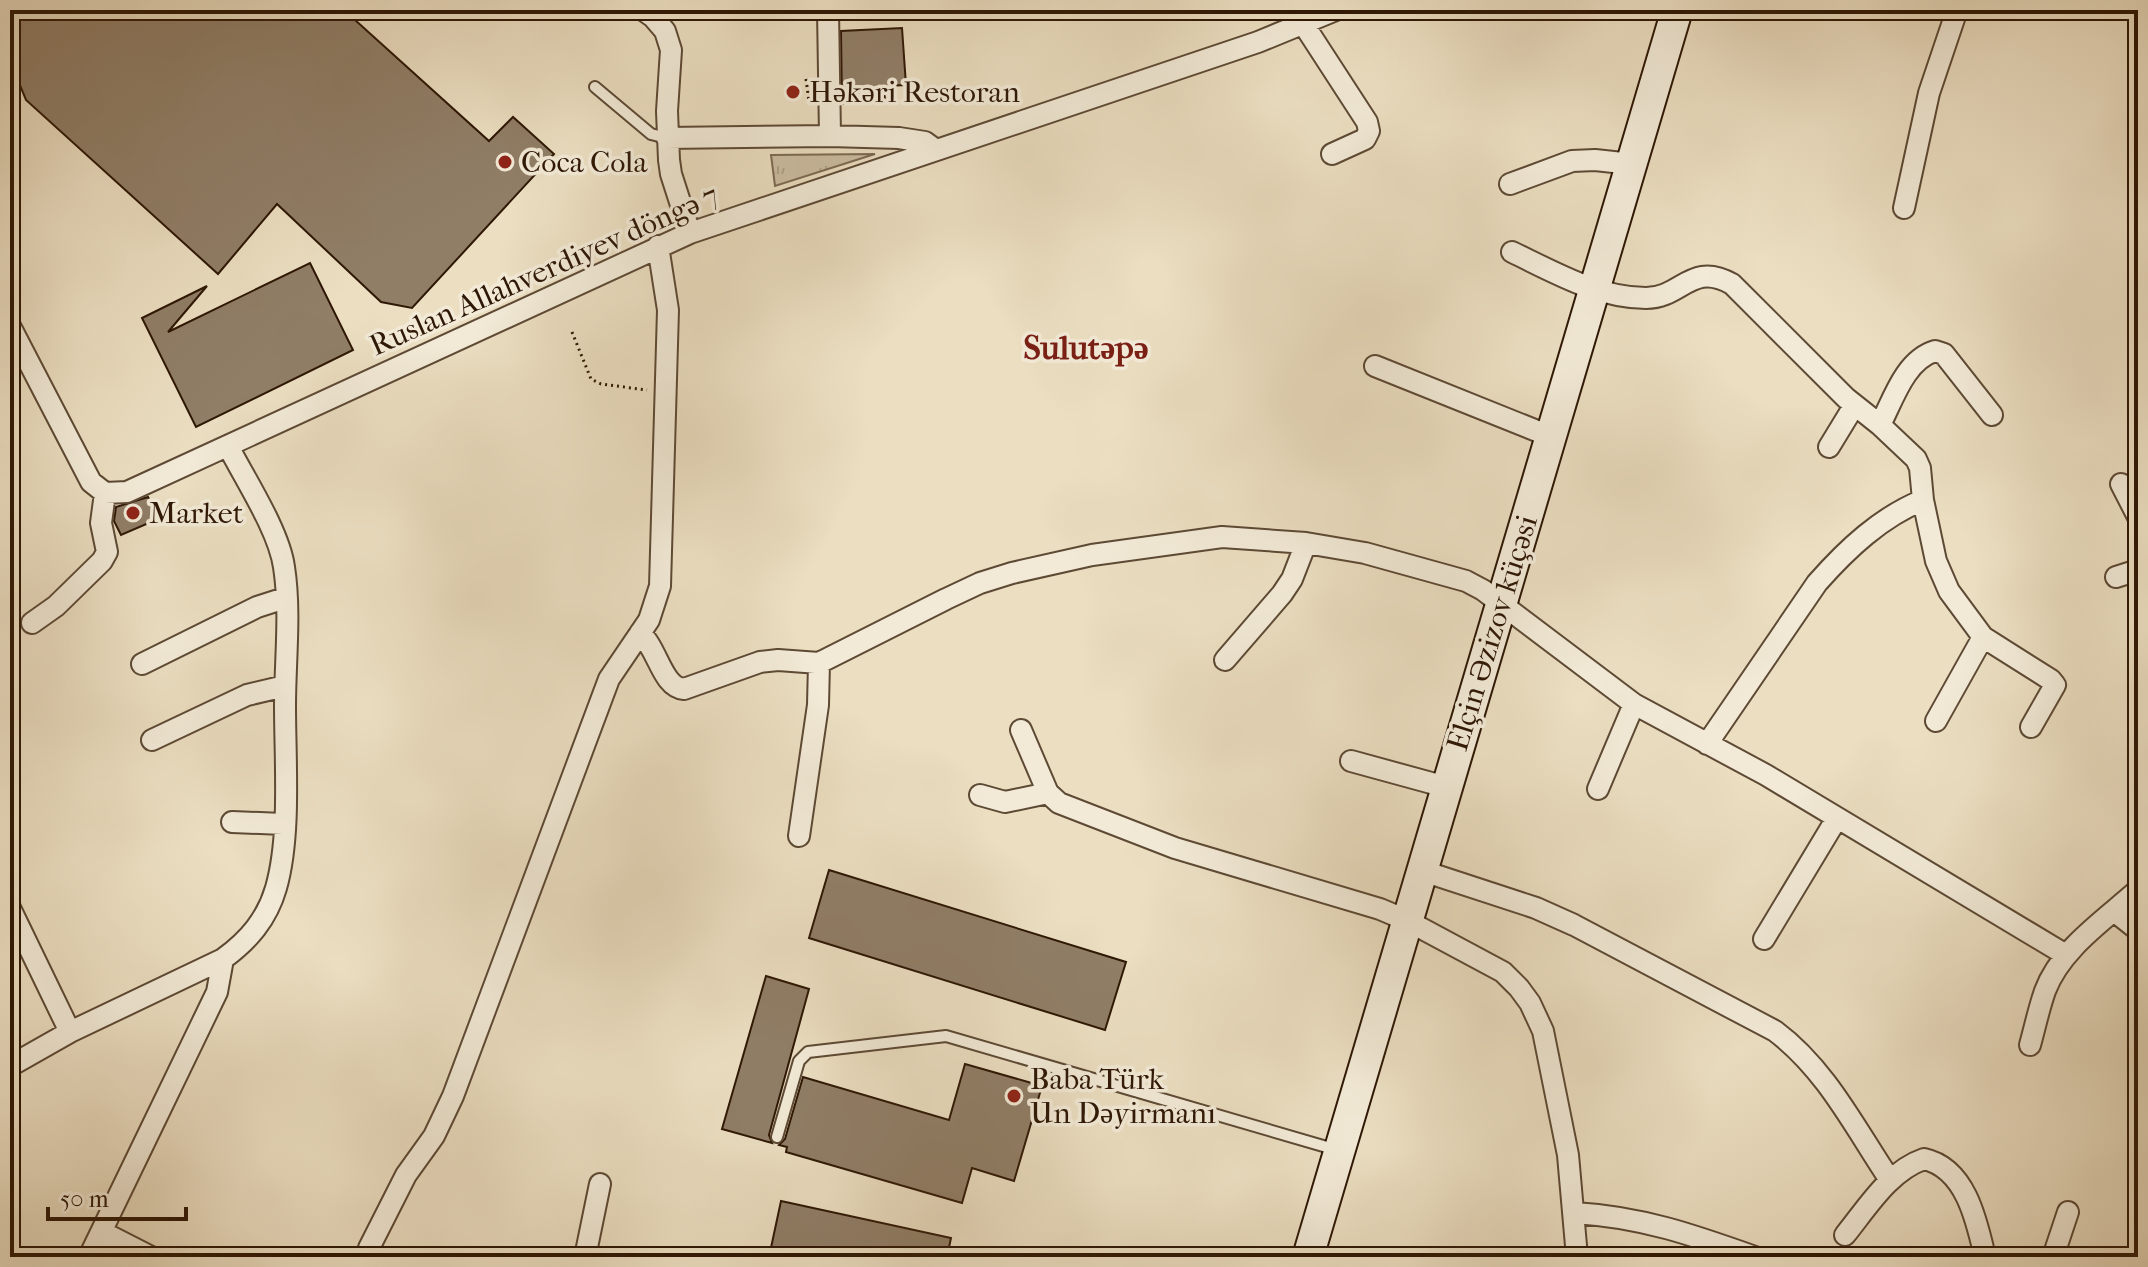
<svg xmlns="http://www.w3.org/2000/svg" width="2148" height="1267" viewBox="0 0 2148 1267" font-family="'IM FELL French Canon',serif">
	<style>
		.grass { fill: url(#grass-tufts); stroke: #7c6a53; stroke-width: 2 }
		.building { fill: #907e67; stroke: #2e1705; stroke-width: 2 }
		.lines { fill: none; stroke-linecap: round; stroke-linejoin: round }
		.lane-casing { stroke: #5d4934; stroke-width: 14 }
		.street-casing { stroke: #5d4934; stroke-width: 24 }
		.secondary-casing { stroke: #2e1705; stroke-width: 34 }
		.path { stroke: #2e1705; stroke-width: 3; stroke-dasharray: 2 4; stroke-linecap: butt }
		.lane { stroke: #f2ead7; stroke-width: 10 }
		.street { stroke: #f2ead7; stroke-width: 20 }
		.secondary { stroke: #f2ead7; stroke-width: 30 }
		.poi-dot { fill: #8f2418; stroke: #f2ead7; stroke-width: 3 }
		.labels { text-anchor: middle; stroke-width: 7; stroke-linejoin: round; paint-order: stroke }
		.poi-label { font-size: 30px; fill: #2e1705; stroke: #f2ead7; text-anchor: start }
		.street-label { font-size: 30px; fill: #2e1705; stroke: #f2ead7 }
		.quarter-label { font-size: 34px; font-weight: bold; fill: #7a1f14; stroke: #f2ead7 }
	</style>
	<defs>
		<pattern id="grass-tufts" width="24" height="20" patternUnits="userSpaceOnUse" patternTransform="scale(2)"><rect width="24" height="20" fill="#cbbca1"/><path d="M3 7l-1-3M5 7V3M7 7l1-3M15 17l-1-3M17 17v-4M19 17l1-3" fill="none" stroke="#afa189"/></pattern>
	</defs>
	<rect width="100%" height="100%" fill="#ebdec1"/>
	<filter id="stains"><feTurbulence type="fractalNoise" baseFrequency=".0025" numOctaves="4"/><feColorMatrix values="0 0 0 0 .2 0 0 0 0 .09 0 0 0 0 .02 0 0 0 .5 -.17"/></filter>
	<radialGradient id="worn" r=".72"><stop offset=".6" stop-color="#630" stop-opacity="0"/><stop offset="1" stop-color="#630" stop-opacity=".3"/></radialGradient>
	<!-- grass -->
	<path class="grass" d="M875,154L775,186L771,155Z"/>
	<!-- building -->
	<path class="building" d="M30,10H344L489,141L513,117L554,154L412,308L381,302L277,204L218,274L26,100L10,61V31Z
		M902,28L906,85L884,86L885,102L842,104L841,31Z
		M310,263L353,350L196,427L142,318L207,286L168,332Z
		M148,497L158,519L121,535L114,521L116,507Z
		M829,870L1126,962L1105,1030L809,938Z
		M766,976L809,989L769,1135L772,1143L722,1129Z
		M965,1064L1042,1086L1014,1181L972,1168L962,1203L786,1152L787,1147L779,1145L785,1139L803,1077L949,1120Z
		M781,1201L951,1238L947,1257H769Z"/>
	<g class="lines">
		<!-- lane casing -->
		<g class="lane-casing">
			<path id="lane" d="M595,87L651,134L667,138
				M777,1137L799,1061L808,1052L946,1036L1337,1150"/>
		</g>
		<!-- street casing -->
		<g class="street-casing">
			<path id="street" d="M643,10L653,17L665,31L671,50L667,111L669,160L671,174L690,233
				M828,10L830,136
				M1304,25L1367,122L1369,131L1365,139L1332,154
				M667,138L830,136L899,138L925,142L936,150
				M1510,184L1572,161L1595,160L1632,164
				M1904,208L1929,93L1957,10
				M1512,252C1554,272 1598,298 1646,298C1682,298 1691,261 1732,284L1846,398L1880,425L1916,459L1920,468L1923,500L1936,561L1949,591L1983,637L2051,680L2055,685L2031,727
				M10,326L91,482L105,493L127,492L690,233L1258,42L1336,10
				M1375,366L1552,437
				M1880,425C1893,400 1905,360 1935,351L1944,354L1992,415
				M1829,447L1854,406
				M2121,484L2138,517
				M2116,577L2138,570
				M32,623L56,606L102,561L107,552L101,523L105,493
				M640,633C658,649 662,687 684,689L760,662L778,660L819,663L946,599L980,583L1012,573L1092,555L1222,537L1306,543L1365,553L1466,581L1483,590L1634,704L1766,775L2066,955
				M1225,660L1282,594L1292,579L1306,543
				M142,664L257,607L285,598
				M1936,721L1983,637
				M1021,730L1048,793L1059,803L1175,848L1380,909L1406,920L1503,972L1519,988L1530,1003L1543,1031L1568,1155L1577,1257
				M152,740L247,695L285,686
				M1707,744L1817,583C1847,549 1881,517 1923,500
				M1351,761L1446,787
				M1598,789L1634,704
				M980,795L1005,802L1048,793
				M232,822L283,824
				M799,836L818,705L819,663
				M1420,870L1536,908L1574,925L1775,1031C1826,1069 1855,1128 1890,1180
				M10,908L70,1032
				M2114,911L2138,930
				M1764,939L1837,818
				M2030,1045C2035,1027 2039,1008 2045,991C2061,948 2106,919 2138,890
				M10,1066L70,1032L223,959C249,940 267,919 276,888C291,836 285,761 285,706C285,661 291,612 284,567C279,531 245,479 228,446
				M1575,1213C1642,1217 1693,1235 1755,1257
				M102,1232L151,1257
				M1845,1235C1867,1208 1889,1171 1924,1159C1966,1168 1977,1222 1985,1257
				M89,1257L217,992L223,959
				M368,1257L369,1248L406,1175L434,1136L453,1096L609,679L649,620L660,586L668,310L658,246
				M585,1257L600,1184
				M2053,1257L2068,1212"/>
		</g>
		<!-- secondary casing -->
		<g class="secondary-casing">
			<path id="secondary" d="M1308,1257C1429,841 1554,426 1677,10"/>
		</g>
		<!-- path -->
		<path class="path" d="M806,79L809,101
			M572,332L591,379L601,384L647,390"/>
		<!-- lane -->
		<use href="#lane" class="lane"/>
		<!-- street -->
		<use href="#street" class="street"/>
		<!-- secondary -->
		<use href="#secondary" class="secondary"/>
	</g>
	<!-- markers -->
	<g class="poi-dot">
		<circle cx="793" cy="92" r="8"/>
		<circle cx="505" cy="162" r="8"/>
		<circle cx="133" cy="513" r="8"/>
		<circle cx="1014" cy="1096" r="8"/>
	</g>
	<g class="labels">
		<!-- poi labels -->
		<g class="poi-label">
			<text x="809" y="102">Həkəri Restoran</text>
			<text x="521" y="172">Coca Cola</text>
			<text x="149" y="523">Market</text>
			<text x="1030" y="1089">Baba Türk<tspan x="1030" dy="34">Un Dəyirmanı</tspan></text>
		</g>
		<!-- street labels -->
		<g class="street-label">
			<text transform="translate(544 270) rotate(-24)" y="10">Ruslan Allahverdiyev döngə 7</text>
			<text transform="translate(1492 633) rotate(-73)" y="10">Elçin Əzizov küçəsi</text>
		</g>
		<!-- quarter labels -->
		<g class="quarter-label">
			<text x="1086" y="359">Sulutəpə</text>
		</g>
	</g>
	<!-- margin -->
	<rect width="2148" height="1267" fill="none" stroke="#ebdec1" stroke-width="40"/>
	<rect x="12" y="12" width="2124" height="1243" fill="none" stroke="#2e1705" stroke-width="4"/>
	<rect x="20" y="20" width="2108" height="1227" fill="none" stroke="#2e1705" stroke-width="2"/>
	<!-- scale -->
	<path d="M48 1207v12h138v-12" fill="none" stroke="#2e1705" stroke-width="4"/>
	<text x="60" y="1207" font-size="24" fill="#2e1705" stroke="#f2ead7" stroke-width="6" paint-order="stroke">50 m</text>
	<rect width="100%" height="100%" filter="url(#stains)"/>
	<rect width="100%" height="100%" fill="url(#worn)"/>
</svg>
